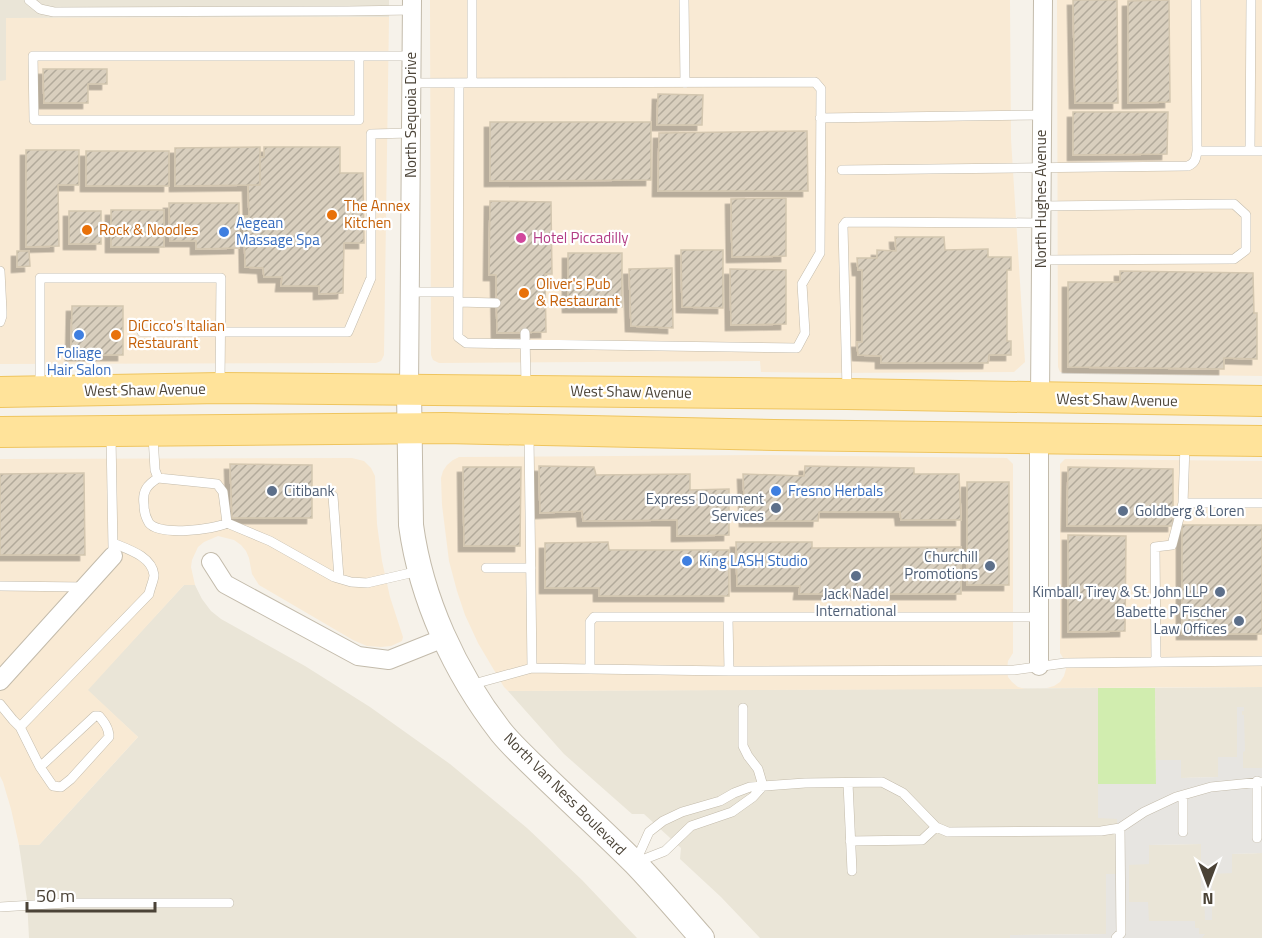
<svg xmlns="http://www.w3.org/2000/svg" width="1262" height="938" viewBox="0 0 1262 938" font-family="'Titillium Web',sans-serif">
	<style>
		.residential { fill: #eae5d7 }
		.commercial { fill: #f9ead4 }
		.garden { fill: #d1edaf }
		.parking { fill: #e7e5e1 }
		.building { fill: url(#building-hatch); stroke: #d4c7b0; stroke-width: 1.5; filter: url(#shadow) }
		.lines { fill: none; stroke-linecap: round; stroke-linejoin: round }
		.service-casing { stroke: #c3bbab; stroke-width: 10 }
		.minor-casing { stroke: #c3bbab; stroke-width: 20 }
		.tertiary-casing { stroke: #c3bbab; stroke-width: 26 }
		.primary-casing { stroke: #efc55f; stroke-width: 32 }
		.service { stroke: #fff; stroke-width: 9 }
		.minor { stroke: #fff; stroke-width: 18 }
		.tertiary { stroke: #fff; stroke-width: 24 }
		.primary { stroke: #ffe39a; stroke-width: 30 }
		.food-dot { fill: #e8710a; stroke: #fff; stroke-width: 2 }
		.shop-dot { fill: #3f7fe0; stroke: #fff; stroke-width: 2 }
		.hotel-dot { fill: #d1479c; stroke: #fff; stroke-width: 2 }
		.service-dot { fill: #5c6f8a; stroke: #fff; stroke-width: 2 }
		.labels { text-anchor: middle; stroke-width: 4.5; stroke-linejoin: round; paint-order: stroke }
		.street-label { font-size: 15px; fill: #4b4337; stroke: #fff }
		.food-label { font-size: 15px; fill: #c56008; stroke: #fff; text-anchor: start }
		.shop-label { font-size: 15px; fill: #366cbe; stroke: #fff; text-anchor: start }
		.hotel-label { font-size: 15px; fill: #b23c85; stroke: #fff; text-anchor: start }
		.service-label { font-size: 15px; fill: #4e5e75; stroke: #fff; text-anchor: end }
	</style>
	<defs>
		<pattern id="building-hatch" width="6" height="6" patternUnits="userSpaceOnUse" patternTransform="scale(1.5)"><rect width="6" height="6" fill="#d9cfbe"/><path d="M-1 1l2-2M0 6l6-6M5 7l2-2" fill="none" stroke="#b2aa9b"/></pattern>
		<filter id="shadow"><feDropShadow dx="-5.5" dy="5.5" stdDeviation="0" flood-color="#0004"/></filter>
	</defs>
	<rect width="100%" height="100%" fill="#f6f2ea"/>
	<!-- residential -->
	<path class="residential" d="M0,0H389V17L7,18L6,81H0Z
		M184,585H195L202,599L211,611L221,619L305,666L370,707L450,764L527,828L582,880L637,938H29L27,900L19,845H39L138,737L87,690Z
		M1262,687V768H1243L1242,711L1237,707V757L1219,777L1181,778L1180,760H1156L1155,688Z
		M1098,688V818H1117V874L1106,875V934L1011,935L1010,938H760L721,897L680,859L681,848L644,814H632L564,754L508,691Z
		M1201,844V887L1204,891L1212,920V874L1231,854L1262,853V938H1202L1195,928L1194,921H1148L1129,902V864H1149V845Z"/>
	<!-- commercial -->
	<path class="commercial" d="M430,0H1010L1011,139L1025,362L1014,372L829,373L761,372L760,361L439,363L433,360L431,355Z
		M1057,0H1262V376L1064,373L1060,372L1058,367Z
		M389,17L384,355L381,361L376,363L0,364V81L6,80V18Z
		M761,455L1007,458L1013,464V653L1008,661L1007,670L1008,677L1012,682L1018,687L1025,689L508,691L504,687L478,643L465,615L457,591L449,561L442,505L441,478L443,471L447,465L453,460L459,457Z
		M352,458L364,461L371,468L375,476L377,524L382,561L390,597L403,637L402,641L391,646L381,647L367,646L353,640L259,585L252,574L249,558L246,551L241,545L234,540L218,536L204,542L198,547L192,560L191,567L195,585H184L88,690L138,737L39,845H19L11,809L3,782L0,776V459Z
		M1065,459L1262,461V687L1047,688L1054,686L1060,682L1064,676L1066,669L1065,661L1060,653V464Z"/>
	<!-- garden -->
	<path class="garden" d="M1098,688H1155L1156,784H1098Z"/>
	<!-- parking -->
	<path class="parking" d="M1237,707H1244V711H1242V715H1244L1245,751L1243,752V768H1262V853L1232,854V873L1212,874V920H1205L1204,891L1201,887V844L1149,845V864L1129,865V902H1148L1149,921H1195V928H1199V934H1205L1202,938H1010V935L1106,934V874H1117V819L1098,818V784H1156V760H1181V778L1218,777V757H1237Z"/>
	<!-- building -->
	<path class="building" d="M1073,0H1117L1118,103H1075Z
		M1169,0L1170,102L1128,103V1Z
		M43,69H107V84H88V103H44Z
		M658,94L703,95L702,125H657Z
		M1073,112H1168L1167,154L1073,155Z
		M490,122H651V180L490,181Z
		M807,131L808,191H658L659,133Z
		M260,147V185L175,186V148Z
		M264,147H340V173H363L364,243H344L343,293L319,294V286H281L282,277H264L263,268L245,267L244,216H249L248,185H260V157H264Z
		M26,150H79V185H58L59,246L26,247Z
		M86,151H169V186H86Z
		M786,198V256L732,257L731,199Z
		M490,201L551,202L552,274H545L546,332L497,333L496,275H489Z
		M169,203H239V248L196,249V241H170Z
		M111,210H164V247H111Z
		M69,211H101V244H69Z
		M895,237H944L945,250L988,249V257H1011V270H1007V341H1011V355H989L988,363H881V356L858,355L857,342H862V270H858L857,258H877V250L896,251Z
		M681,250H723V308L682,307Z
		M17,251H29L30,266L17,267Z
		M568,253H622V307H568Z
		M672,268L673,328L631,326L629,269Z
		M730,269L786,270V324L731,325Z
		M1120,271L1253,273L1254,313H1257V359L1224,358V369L1068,367V282H1120Z
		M72,306H123V355H71Z
		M230,464L312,465V518H232Z
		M539,466L594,467L596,475L690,474V490L729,489V535L677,536V520L583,521L582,511L540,513Z
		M805,466L914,468V474H959L961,520H901L900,512H819L818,521H745L743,474L804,476Z
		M463,467H521L520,546H464Z
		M1068,467L1173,469V526H1067Z
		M84,473L85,555H0V474Z
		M967,482H1009V585H967Z
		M1182,525H1262V634H1182Z
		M1068,535L1126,536L1125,631L1068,632Z
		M608,542L609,550H729V596H599V588H545V543Z
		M736,542H812V548L961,547V594H799L800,586H737Z"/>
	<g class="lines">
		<!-- service casing -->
		<g class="service-casing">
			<path id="service" d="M29,0L40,9L54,12L348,11L412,10
				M472,0V83
				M684,0L685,83
				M359,56V120H34L33,56H411
				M411,83L815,82L821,89L820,253L802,284L805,333L797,348L466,343L458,337L459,83
				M820,118L1042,115
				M1197,151H1262
				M1250,151L1251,0
				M842,170L1188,166C1195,163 1196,159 1197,151L1196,0
				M1041,260L1234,259L1246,250V215L1234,204L1041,206
				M0,271L2,311V316L0,322
				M410,292H458
				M458,302L496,303
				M142,332H348L371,278V134L411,133
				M525,333L526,386
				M40,387V278H221L220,383
				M847,389L843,226L846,222L1041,223
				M529,435L532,668L590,669V622L594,617H1039
				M111,436L113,548
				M153,436L155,470L158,478L217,484L223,492L227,523
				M1185,445L1183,503H1262
				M158,478C147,485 142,491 144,505C144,510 146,518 149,523C160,536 213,530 227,523L270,541L334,577L351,582L367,583L419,571
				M333,496L339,578
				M486,568H531
				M0,586L85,587
				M728,618L729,671
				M1156,661L1155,547L1172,545L1183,503
				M590,669L729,671L1014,670L1065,663L1262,661
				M470,685L532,668
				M0,704L13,720L20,727L40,767L53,786L61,787L71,779L109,737C109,728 104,722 99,716H95L40,767
				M743,708V746L748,756L758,769L763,786
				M20,727L149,594C150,588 154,580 154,575C152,556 127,549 113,543
				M1257,781V838
				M848,783L852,871
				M1183,796V832
				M850,841L922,840L936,827
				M636,861L649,832L663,821L682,812L720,801L734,793L750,787L805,783L882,782L903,793L936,827L948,832L1101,831L1120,828L1144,812L1176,797L1211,787L1262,782
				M637,862L665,851L691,826L732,812L753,797L763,786
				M0,907L67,903H229
				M1116,938L1121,933L1120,828"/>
		</g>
		<!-- minor casing -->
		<g class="minor-casing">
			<path id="minor" d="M409,391L412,0
				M1040,399L1043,0
				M1039,438V666
				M211,562L225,584L358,656L389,660L444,638
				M0,681L113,556"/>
		</g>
		<!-- tertiary casing -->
		<g class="tertiary-casing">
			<path id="tertiary" d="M409,391L411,525C421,599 455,673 501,732C513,747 529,761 543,775C573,804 605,833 635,863C658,887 680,913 702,938"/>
		</g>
		<!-- primary casing -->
		<g class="primary-casing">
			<path id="primary" d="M0,392L220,388L847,394L1262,401
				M0,432L445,428L774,435L1262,441"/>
		</g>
		<!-- service -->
		<use href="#service" class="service"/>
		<!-- minor -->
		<use href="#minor" class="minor"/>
		<!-- tertiary -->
		<use href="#tertiary" class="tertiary"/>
		<!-- primary -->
		<use href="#primary" class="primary"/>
	</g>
	<!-- markers -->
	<g class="food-dot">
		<circle cx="332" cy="215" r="6"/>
		<circle cx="87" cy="230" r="6"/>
		<circle cx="524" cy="293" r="6"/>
		<circle cx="116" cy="335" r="6"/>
	</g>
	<g class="shop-dot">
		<circle cx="224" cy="232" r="6"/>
		<circle cx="79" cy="335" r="6"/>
		<circle cx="776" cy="491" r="6"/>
		<circle cx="687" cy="561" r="6"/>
	</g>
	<circle class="hotel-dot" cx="521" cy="238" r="6"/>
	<g class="service-dot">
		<circle cx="272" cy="491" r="6"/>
		<circle cx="776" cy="508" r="6"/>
		<circle cx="1123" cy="511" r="6"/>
		<circle cx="990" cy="566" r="6"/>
		<circle cx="856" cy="576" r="6"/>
		<circle cx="1220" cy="592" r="6"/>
		<circle cx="1239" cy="621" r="6"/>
	</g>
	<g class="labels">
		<!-- street labels -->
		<g class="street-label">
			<text transform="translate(411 115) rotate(-90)" y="5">North Sequoia Drive</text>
			<text transform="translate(1041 199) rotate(-90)" y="5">North Hughes Avenue</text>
			<text transform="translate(145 390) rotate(-1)" y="5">West Shaw Avenue</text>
			<text transform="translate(631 392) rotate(1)" y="5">West Shaw Avenue</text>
			<text transform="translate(1117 400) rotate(1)" y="5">West Shaw Avenue</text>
			<text transform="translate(565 794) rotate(45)" y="5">North Van Ness Boulevard</text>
		</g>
		<!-- food labels -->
		<g class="food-label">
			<text x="344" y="211">The Annex<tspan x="344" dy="17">Kitchen</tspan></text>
			<text x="99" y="235">Rock &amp; Noodles</text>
			<text x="536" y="289">Oliver's Pub<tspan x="536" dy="17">&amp; Restaurant</tspan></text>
			<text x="128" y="331">DiCicco's Italian<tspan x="128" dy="17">Restaurant</tspan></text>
		</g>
		<!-- shop labels -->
		<g class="shop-label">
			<text x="236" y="228">Aegean<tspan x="236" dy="17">Massage Spa</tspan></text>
			<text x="79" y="358" text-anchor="middle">Foliage<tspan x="79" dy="17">Hair Salon</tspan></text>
			<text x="788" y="496">Fresno Herbals</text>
			<text x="699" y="566">King LASH Studio</text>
		</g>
		<!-- hotel labels -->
		<g class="hotel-label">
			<text x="533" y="243">Hotel Piccadilly</text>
		</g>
		<!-- service labels -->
		<g class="service-label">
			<text x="284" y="496" text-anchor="start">Citibank</text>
			<text x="764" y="504">Express Document<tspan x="764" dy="17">Services</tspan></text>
			<text x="1135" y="516" text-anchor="start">Goldberg &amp; Loren</text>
			<text x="978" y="562">Churchill<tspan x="978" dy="17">Promotions</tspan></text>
			<text x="1208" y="597">Kimball, Tirey &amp; St. John LLP</text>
			<text x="856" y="599" text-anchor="middle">Jack Nadel<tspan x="856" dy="17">International</tspan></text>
			<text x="1227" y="617">Babette P Fischer<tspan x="1227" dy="17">Law Offices</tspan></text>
		</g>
	</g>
	<!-- north arrow -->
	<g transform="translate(1208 884) rotate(180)" stroke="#ffffff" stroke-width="4.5" paint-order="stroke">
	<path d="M0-4.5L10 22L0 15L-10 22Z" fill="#4b4337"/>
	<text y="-9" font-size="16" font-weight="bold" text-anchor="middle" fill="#4b4337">N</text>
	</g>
	<!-- scale -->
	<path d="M27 902v9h128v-9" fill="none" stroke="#4b4337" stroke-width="3"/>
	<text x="36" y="902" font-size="18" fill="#4b4337" stroke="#ffffff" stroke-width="4.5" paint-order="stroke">50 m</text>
</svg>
